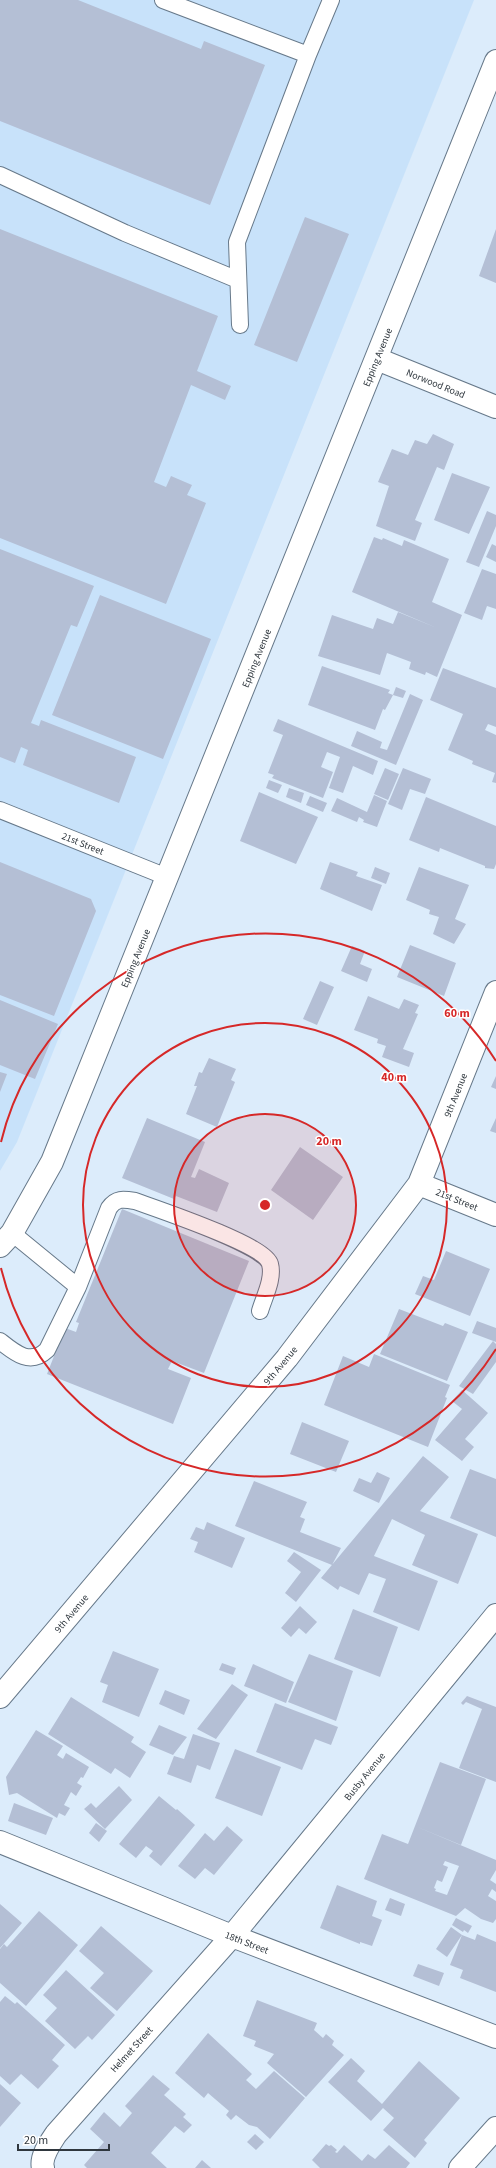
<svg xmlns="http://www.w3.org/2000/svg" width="496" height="2168" viewBox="0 0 496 2168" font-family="'Source Sans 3',sans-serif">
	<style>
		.built { fill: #c8e2fa }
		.building { fill: #b4bfd5; fill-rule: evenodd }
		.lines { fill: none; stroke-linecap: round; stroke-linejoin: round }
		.lane-casing { stroke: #67798a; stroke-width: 18 }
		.street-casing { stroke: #67798a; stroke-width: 24 }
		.secondary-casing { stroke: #67798a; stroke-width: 24 }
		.lane { stroke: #fff; stroke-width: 16 }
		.street { stroke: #fff; stroke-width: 22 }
		.secondary { stroke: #fff; stroke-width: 22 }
		.ring { fill: none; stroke: #d62828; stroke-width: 2 }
		.labels { text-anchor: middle; stroke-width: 3; stroke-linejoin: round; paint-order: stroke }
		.street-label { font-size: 10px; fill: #2f373e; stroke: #fff }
		.centre { fill: #d62828; stroke: #fff; stroke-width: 2 }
		.ring-label { font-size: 12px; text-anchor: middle; font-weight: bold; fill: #d62828; stroke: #fff; stroke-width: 3; stroke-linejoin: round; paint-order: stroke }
	</style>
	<rect width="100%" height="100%" fill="#dcecfb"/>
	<!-- built -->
	<path class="built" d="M0,0H474L17,1142L0,1171Z"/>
	<!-- building -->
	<path class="building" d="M0,0H78L201,49L204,41L265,65L210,205L0,121Z
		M305,217L349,234L297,362L254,345Z
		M0,229L218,316L197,371L231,386L225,400L191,385L154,482L166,487L171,476L192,485L187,495L206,503L166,604L0,538Z
		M496,229V283L479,276Z
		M433,434L454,444L444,470L437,467L415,520L422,523L415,541L376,526L389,486L378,482L392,449L408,455L415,440L427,444Z
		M452,473L490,487L469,534L434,520Z
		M487,511L496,515V526L479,567L466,562Z
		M374,537L382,540L383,538L402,546L404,540L449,559L432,602L462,615L437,677L426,672L425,675L409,669L411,662L387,653L380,675L318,656L332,615L373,629L377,618L393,624L398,612L437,628L352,592Z
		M492,544L496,546V562L486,557Z
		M0,549L94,586L77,627L71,625L31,723L39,726L41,720L136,757L119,803L23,765L28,750L21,747L15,763L0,757Z
		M482,569L496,574V609L487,606L482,620L464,613Z
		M100,595L211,639L163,759L52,715Z
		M322,666L390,690L388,693L393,695L385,710L383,709L375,730L308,705Z
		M443,668L496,688V727L488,724L485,730L496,735V783L492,782L495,773L472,764L473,761L448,750L463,714L430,700Z
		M396,687L406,691L403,698L393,695Z
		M410,694L423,700L396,765L351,746L357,731L382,742L380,748L387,750Z
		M278,719L378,761L373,775L353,766L343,793L329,788L340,757L327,752L321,767L333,772L323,798L272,778L274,775L268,773L283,735L273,731Z
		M385,768L399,774L388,800L374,794Z
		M403,768L431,779L425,794L410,789L402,810L388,804Z
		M269,780L282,785L278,793L266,788Z
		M289,788L304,793L301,803L286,797Z
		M259,792L318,817L296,864L240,841Z
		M374,795L387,801L377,827L363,822L364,820L359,817L357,822L331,811L337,798L367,812Z
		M310,796L327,803L323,812L306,805Z
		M426,797L496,826V864L494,869L485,868V866L440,848L439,852L409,840Z
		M0,862L91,899L96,911L54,1016L0,995Z
		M330,862L358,872L356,876L382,885L372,911L320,889Z
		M375,867L390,873L386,884L371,878Z
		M419,867L469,885L455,919L466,924L454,944L433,934L439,917L429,914L430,910L406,900Z
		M410,945L456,963L444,996L397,977Z
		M352,946L365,951L360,964L372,969L367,982L341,971Z
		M320,981L334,987L317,1025L303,1019Z
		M368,996L399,1009L404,999L419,1005L415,1013L418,1014L403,1049L414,1053L409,1067L382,1057L386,1046L377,1043L378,1039L354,1030Z
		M0,1000L58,1024L35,1079L0,1065Z
		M209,1058L236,1069L231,1080L235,1082L217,1127L186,1114L197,1086H194L199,1072L202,1073Z
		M0,1072L7,1074L0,1092Z
		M496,1076V1089L491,1087Z
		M147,1118L205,1142L191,1177L195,1178L199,1169L229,1183L217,1212L176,1196L174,1199L122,1178Z
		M496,1118V1133L490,1131Z
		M300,1147L343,1177L313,1220L271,1190Z
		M122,1209L249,1261L204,1373L172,1361L168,1369L191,1378L173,1424L47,1374L65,1328L76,1332L79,1323L76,1322Z
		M446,1251L490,1269L470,1316L415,1294L423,1276L434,1280Z
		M399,1309L443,1326L445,1323L468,1332L447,1381L380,1354Z
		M477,1321L496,1328V1342L472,1333Z
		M493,1341L496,1344V1362L473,1394L459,1386Z
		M374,1354L450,1385L445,1397L447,1398L428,1447L324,1405L343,1356L369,1367Z
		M462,1390L488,1413L465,1439L474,1447L462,1461L435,1440L462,1409L452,1401Z
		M302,1422L349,1441L336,1472L290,1454Z
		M423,1456L449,1477L420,1511L478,1534L458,1584L412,1565L425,1535L392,1519L374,1556L438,1581L419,1631L373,1612L386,1579L369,1573L359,1595L340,1586L338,1590L321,1578Z
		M470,1469L496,1479V1537L450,1518Z
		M377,1472L390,1478L379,1503L353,1491L359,1478L371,1483Z
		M254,1481L307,1502L300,1517L305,1519L300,1532L341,1548L332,1565L235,1526Z
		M207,1522L245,1538L232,1568L194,1552L198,1542L190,1539L196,1527L204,1530Z
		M294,1552L321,1570L296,1602L285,1593L301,1572L287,1561Z
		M300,1606L317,1622L306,1634L299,1628L291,1637L281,1628Z
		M353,1609L398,1627L380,1677L334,1659Z
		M113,1651L159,1669L139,1717L102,1702L108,1685L100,1682Z
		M309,1654L353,1671L336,1721L288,1702Z
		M222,1663L236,1668L233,1675L219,1670Z
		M253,1664L294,1682L286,1703L244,1686Z
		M232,1684L248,1695L216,1739L197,1729Z
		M165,1690L190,1700L184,1715L159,1704Z
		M467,1696L496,1707V1782L459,1768L482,1709L466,1702L463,1705L461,1703Z
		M71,1697L134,1737L131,1742L146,1752L130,1778L115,1768L111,1774L48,1734Z
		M275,1703L338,1727L331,1745L315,1739L302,1770L256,1752Z
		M159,1725L187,1737L173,1755L149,1745Z
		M36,1730L63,1746L57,1755L63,1759L66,1753L89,1767L83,1778L81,1777L77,1783L82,1786L76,1796L71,1792L64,1805L70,1808L65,1816L59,1813L57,1818L17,1793L9,1795L6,1777Z
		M193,1734L220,1743L210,1770L197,1765L191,1783L167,1774L174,1756L184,1759Z
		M235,1749L281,1767L262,1816L215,1798Z
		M440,1762L486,1779L461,1845L415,1826Z
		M119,1786L132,1800L105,1829L84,1809L91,1803L96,1808Z
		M159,1796L176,1810L177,1809L195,1825L161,1866L149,1856L153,1851L146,1846L136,1858L119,1844Z
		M14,1803L53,1818L46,1835L8,1821Z
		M96,1823L107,1831L99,1842L89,1833Z
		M227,1826L243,1840L214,1875L205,1868L195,1879L178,1866L205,1833L214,1841Z
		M415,1826L496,1860V1870L490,1880L496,1884V1892L492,1889L488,1896L496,1901V1919L493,1923L481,1919L465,1908L456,1916L364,1879L382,1834L408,1844ZM445,1861L459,1866L447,1895L435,1891L436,1889L434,1888L437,1880L442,1882L448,1867L443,1865Z
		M337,1885L377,1901L372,1916L382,1920L372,1946L360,1942V1944L320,1928Z
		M390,1898L405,1904L401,1916L385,1910Z
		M0,1904L22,1923L0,1948Z
		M39,1911L78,1945L26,2006L0,1983V1949L4,1944L7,1947Z
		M456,1918L472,1926L468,1933L464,1930L463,1932L452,1925Z
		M101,1926L153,1971L117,2011L90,1988L104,1973L79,1951Z
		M451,1927L462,1935L447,1957L436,1949Z
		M477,1934L496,1942V1992L460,1978L463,1970L450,1965L462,1935L475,1940Z
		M418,1964L444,1973L439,1986L413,1976Z
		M66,1970L115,2015L92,2040L88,2036L75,2049L45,2021L57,2008L43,1995Z
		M5,1996L15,2004L17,2002L65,2045L52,2060L59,2066L38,2089L21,2074L10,2085L0,2076V2002Z
		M257,2000L317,2023L314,2030L323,2038L326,2034L334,2041L332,2045L344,2055L306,2097L267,2063L274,2054L254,2046L256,2041L243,2036Z
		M208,2033L252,2074L246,2080L256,2089L274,2071L305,2098L270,2139L257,2127L249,2125L236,2115L231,2120L226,2115L229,2111L208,2093L204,2098L175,2073Z
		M351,2058L365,2071L357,2081L382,2104L419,2061L460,2098L424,2140L427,2143L415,2158L383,2130L394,2118L383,2108L371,2121L328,2082Z
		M153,2075L170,2089L164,2095L186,2114L183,2117L192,2125L184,2133L175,2126L151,2153L167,2168H87L84,2165L104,2142L90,2129L104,2112L120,2127L132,2113L125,2106Z
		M0,2084L21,2103L0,2127Z
		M255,2134L264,2142L256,2150L247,2142Z
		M326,2144L329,2146L331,2145L337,2150L335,2152L337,2153L344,2145L362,2161L368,2154L375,2159L389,2145L410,2163L406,2168H320L312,2160Z
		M202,2160L211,2168H195Z"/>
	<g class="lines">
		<!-- lane casing -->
		<g class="lane-casing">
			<path id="lane" d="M163,0L308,55
				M0,175L125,233L238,280
				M240,325L237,242L308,55L331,0
				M0,810L167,877
				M12,1233L78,1287L109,1208C116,1198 123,1199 135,1201C157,1209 265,1245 270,1264C274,1279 264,1297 260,1311
				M0,1341C15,1353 30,1366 47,1350L78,1287"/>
		</g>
		<!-- street casing -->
		<g class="street-casing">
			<path id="street" d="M419,1184L496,1215
				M0,1697L287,1358L419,1184L496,992
				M0,1842L232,1936L496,2037
				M43,2168C40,2157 50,2143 56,2134L232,1936L496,1615
				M460,2168L496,2128"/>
		</g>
		<!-- secondary casing -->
		<g class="secondary-casing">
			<path id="secondary" d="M377,359L496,407
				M0,1246L12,1233L52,1162L496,61"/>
		</g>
		<!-- lane -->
		<use href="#lane" class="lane"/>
		<!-- street -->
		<use href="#street" class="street"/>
		<!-- secondary -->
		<use href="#secondary" class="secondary"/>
	</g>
	<!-- distance rings -->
	<circle cx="265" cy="1205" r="91" fill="#d62828" fill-opacity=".12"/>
	<g class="ring">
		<circle cx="265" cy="1205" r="91"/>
		<circle cx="265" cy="1205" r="182"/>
		<path d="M496 1349A272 272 0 0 1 1 1268M1 1142A272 272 0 0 1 496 1061"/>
	</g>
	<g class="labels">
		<!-- street labels -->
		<g class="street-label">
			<text transform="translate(377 357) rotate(-68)" y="4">Epping Avenue</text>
			<text transform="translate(436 383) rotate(22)" y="4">Norwood Road</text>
			<text transform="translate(256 658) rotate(-68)" y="4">Epping Avenue</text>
			<text transform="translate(83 843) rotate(22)" y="4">21st Street</text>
			<text transform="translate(135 958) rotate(-68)" y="4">Epping Avenue</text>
			<text transform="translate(455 1095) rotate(-68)" y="4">9th Avenue</text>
			<text transform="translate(457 1199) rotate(22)" y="4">21st Street</text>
			<text transform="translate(280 1365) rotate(-50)" y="4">9th Avenue</text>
			<text transform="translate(71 1613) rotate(-50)" y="4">9th Avenue</text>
			<text transform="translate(364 1776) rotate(-51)" y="4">Busby Avenue</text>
			<text transform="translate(247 1942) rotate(21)" y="4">18th Street</text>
			<text transform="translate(131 2049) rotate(-48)" y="4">Helmet Street</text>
		</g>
	</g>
	<circle cx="265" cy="1205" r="6" class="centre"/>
	<g class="ring-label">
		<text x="457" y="1017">60 m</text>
		<text x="394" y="1081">40 m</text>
		<text x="329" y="1145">20 m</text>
	</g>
	<!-- scale -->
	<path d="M18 2144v6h91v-6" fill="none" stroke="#2f373e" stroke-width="2"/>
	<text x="24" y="2144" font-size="12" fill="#2f373e" stroke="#ffffff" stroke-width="3" paint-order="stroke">20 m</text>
</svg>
